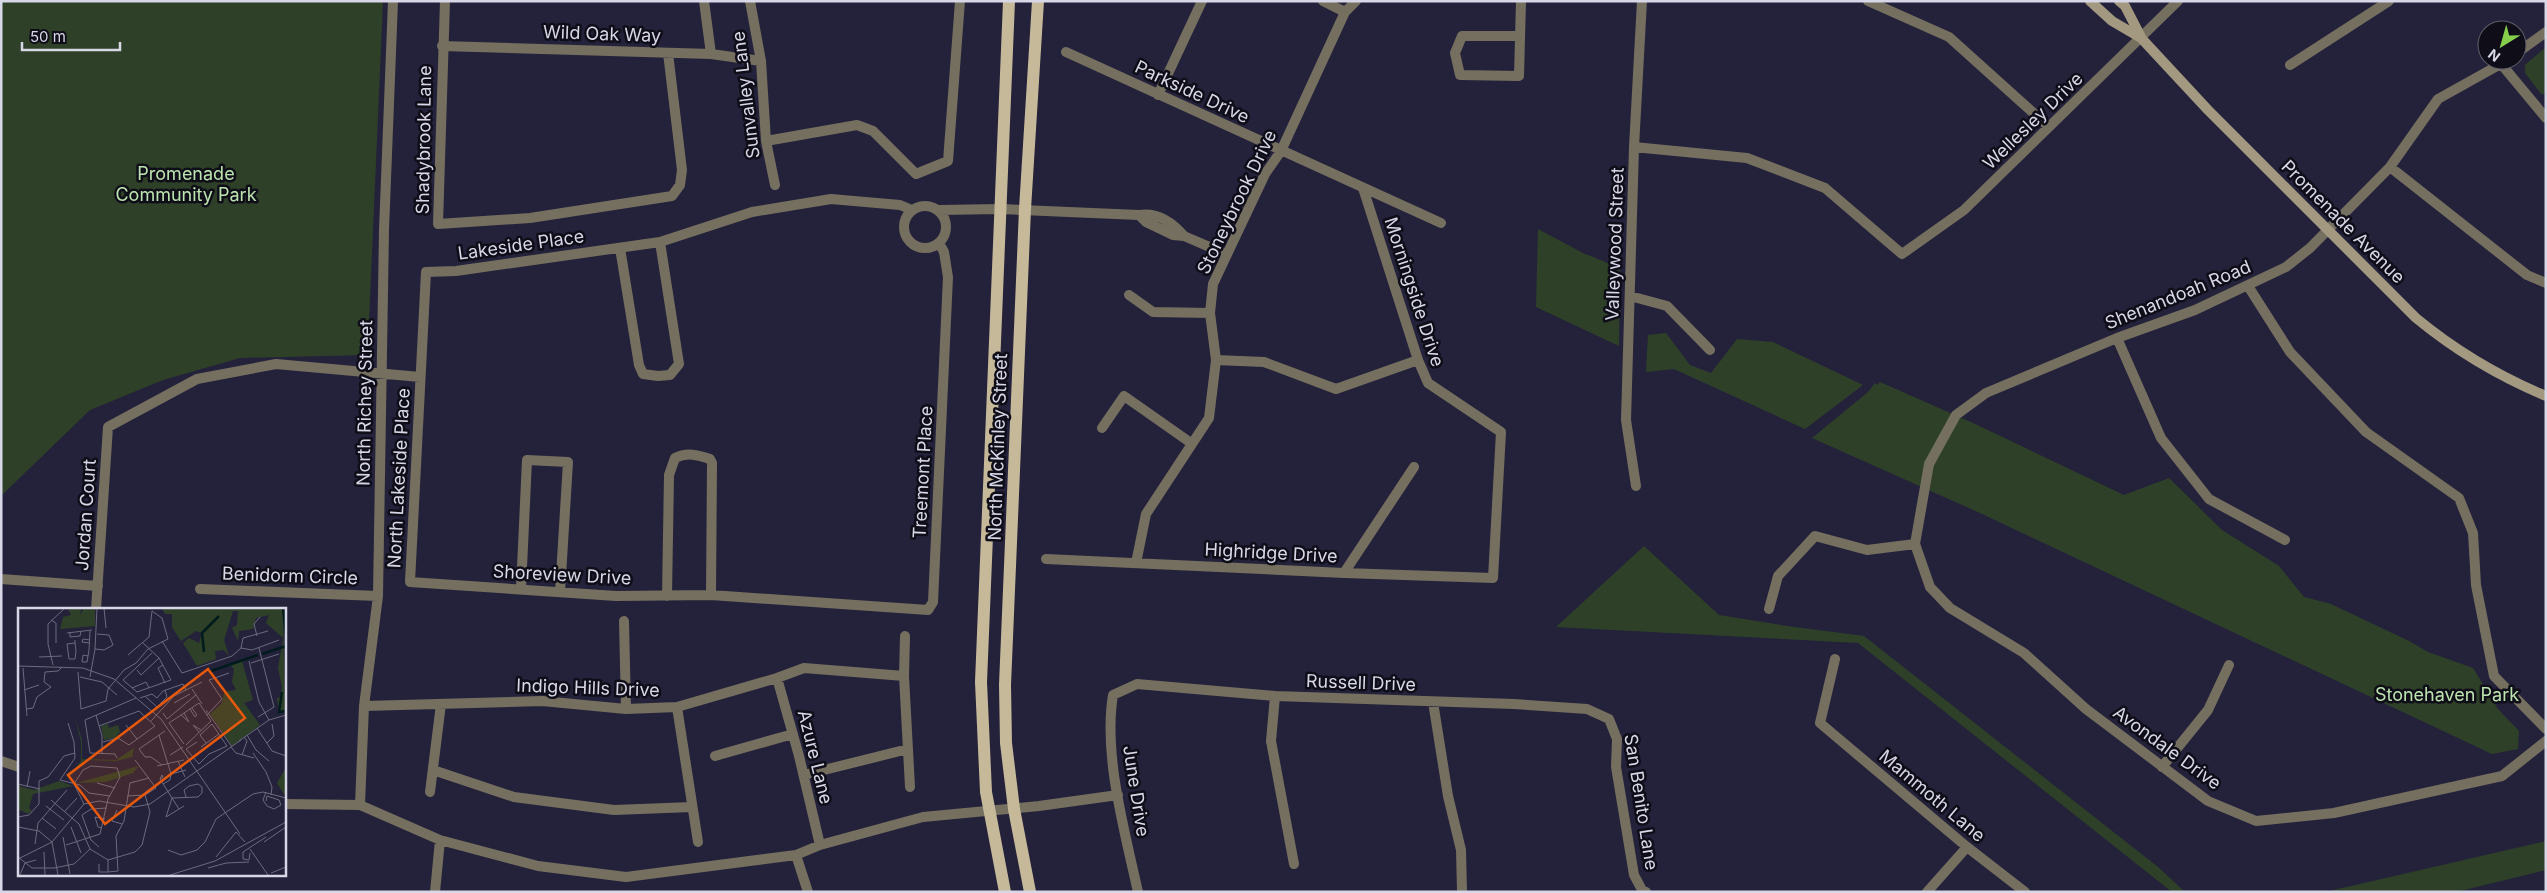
<svg xmlns="http://www.w3.org/2000/svg" width="2547" height="893" viewBox="0 0 2547 893" font-family="Inter,sans-serif">
	<style>
		.green { fill: #2e4128 }
		.lines { fill: none; stroke-linecap: round; stroke-linejoin: round }
		.minor { stroke: #756f60; stroke-width: 10 }
		.secondary { stroke: #a39980; stroke-width: 10 }
		.primary { stroke: #c6b999; stroke-width: 12 }
		.labels { text-anchor: middle; stroke-width: 5; stroke-linejoin: round; paint-order: stroke }
		.street-label { font-size: 18px; fill: #d7d7e7; stroke: #0e0d18 }
		.park-label { font-size: 18px; fill: #bce4ae; stroke: #0e0d18 }
		.inset-river { fill: none; stroke: #011b1c; stroke-width: 2.5 }
		.inset-road { fill: none; stroke: #6c6a7f; stroke-width: 1 }
		.view { fill: #e8590c; fill-opacity: 0.15; stroke: #e8590c; stroke-width: 2.5 }
		.inset-edge { fill: none; stroke: #d7d7e7; stroke-width: 2.5 }
	</style>
	<rect width="100%" height="100%" fill="#24223a"/>
	<!-- green -->
	<path class="green" d="M1,1H383L368,344L366,345L365,355L240,358L163,380L90,410L3,494L1,492Z
		M2546,47V92L2542,95L2525,73V65Z
		M1538,229L1583,253L1620,268L1619,346L1536,307Z
		M1666,333L1690,365L1711,373L1737,339L1773,342L1863,385L1805,429L1674,369L1646,372L1648,335Z
		M1880,382L1973,423L2124,495L2169,478L2222,530L2279,566L2304,597L2331,604L2409,641L2428,652L2473,668L2498,709L2519,731L2518,749L2492,754L1980,513L1812,438L1868,392L1875,383L1877,385Z
		M1644,546L1719,615L1787,626L1864,636L2158,867L2185,892H2172L1858,643L1556,627Z
		M2546,841V870L2456,892H2325Z"/>
	<g class="lines">
		<!-- minor -->
		<path class="minor" d="M445,1L438,224L530,218L672,196L680,185L682,170L668,53
			M704,1L711,54
			M750,1L761,61L766,141L775,185
			M1323,1L1345,12
			M1868,1L1949,37L2049,127
			M1520,36H1462L1455,53L1460,75L1519,76L1521,1
			M442,46L711,54L761,61
			M1066,52L1441,223
			M2517,53L2546,32
			M2290,65L2389,1
			M2502,65L2546,118
			M1158,95L1202,1
			M766,141L857,125L873,131L916,174L948,161L960,1
			M1634,147L1747,158L1825,188L1902,254L1964,210L2178,1
			M2390,167L2527,275L2546,283
			M904 227a21 21 0 1 1 42 0a21 21 0 1 1-42 0Z
			M912,210L900,205L831,199L752,212L660,242L456,271L426,272L410,582L616,596L711,595L928,610L933,602L948,277L944,252L939,243
			M938,210L1001,209L1139,215C1157,212 1172,222 1184,236
			M1139,215L1146,222L1173,235L1184,236L1226,254
			M620,248L639,365L643,374L658,376L670,375L679,364L660,242
			M2248,286L2290,352L2366,432L2459,498L2473,533L2476,585L2494,676L2546,729
			M1129,295L1153,312L1210,313
			M1630,296L1667,306L1710,350
			M2117,338L2161,438L2209,499L2285,540
			M1216,360L1264,362L1336,389L1418,360
			M1102,428L1124,396L1191,443
			M1636,486L1626,420L1634,147L1642,1
			M1915,544L1929,464L1956,415L1986,393L2117,338L2195,310L2286,267L2310,248L2390,167L2438,99L2508,60
			M1915,544L1930,587L1950,608L2024,653L2086,709L2208,801L2256,821L2334,813L2502,776L2546,741
			M1046,559L1344,573L1493,578L1501,432L1428,383L1418,360L1363,188
			M1136,563L1146,514L1209,418L1216,360L1210,313L1213,284L1265,174L1281,151L1345,12L1356,1
			M1344,573L1414,467
			M1,579L98,586
			M200,589L378,596
			M521,589L527,460L568,462L560,592
			M667,596L669,475L675,458C687,452 698,455 710,459L712,463L711,595
			M96,609L108,427L197,379L276,364L420,377
			M1769,609L1778,576L1815,536L1867,550L1915,544
			M624,621L626,709
			M1835,659L1820,723L1967,847L2025,892
			M904,676L905,636
			M777,678L799,756L820,845
			M1275,696L1271,741L1294,864
			M1433,702L1448,796L1461,850L1462,892
			M364,706L542,701L626,709L677,707L777,678L804,668L904,676L910,787
			M677,707L698,842
			M715,756L793,734
			M1,761L19,767
			M2162,767L2208,710L2229,665
			M433,770L514,797L614,810L692,807
			M804,775L908,749
			M430,792L441,704
			M284,804L360,805L440,840L538,866L626,877L796,855L820,845L923,817L1039,806L1118,795
			M360,805L364,706L378,596L384,230L393,1
			M796,855L808,892
			M435,892L440,840
			M1138,892C1125,832 1103,755 1113,695L1137,684L1275,696L1514,704L1587,709L1609,719L1617,739L1616,767L1634,875L1642,890L1646,892
			M1927,892L1967,847"/>
		<!-- secondary -->
		<path class="secondary" d="M2090,1L2112,21L2141,38
			M2119,1L2125,6L2142,39L2208,110L2416,318C2456,351 2498,376 2546,396"/>
		<!-- primary -->
		<path class="primary" d="M1005,892L986,792L981,682L1009,1
			M1030,892L1014,809L1006,743L1005,685L1025,209L1038,1"/>
	</g>
	<g class="labels">
		<!-- street labels -->
		<g class="street-label">
			<text transform="translate(602 34) rotate(2)" y="6">Wild Oak Way</text>
			<text transform="translate(1192 92) rotate(25)" y="6">Parkside Drive</text>
			<text transform="translate(746 95) rotate(-97)" y="6">Sunvalley Lane</text>
			<text transform="translate(2033 121) rotate(-44)" y="6">Wellesley Drive</text>
			<text transform="translate(424 140) rotate(-89)" y="6">Shadybrook Lane</text>
			<text transform="translate(1237 202) rotate(-64)" y="6">Stoneybrook Drive</text>
			<text transform="translate(2343 222) rotate(45)" y="6">Promenade Avenue</text>
			<text transform="translate(1615 244) rotate(-88)" y="6">Valleywood Street</text>
			<text transform="translate(521 245) rotate(-8)" y="6">Lakeside Place</text>
			<text transform="translate(1414 292) rotate(72)" y="6">Morningside Drive</text>
			<text transform="translate(2178 295) rotate(-22)" y="6">Shenandoah Road</text>
			<text transform="translate(365 403) rotate(-89)" y="6">North Richey Street</text>
			<text transform="translate(998 447) rotate(-88)" y="6">North McKinley Street</text>
			<text transform="translate(923 472) rotate(-87)" y="6">Treemont Place</text>
			<text transform="translate(399 478) rotate(-87)" y="6">North Lakeside Place</text>
			<text transform="translate(86 515) rotate(-86)" y="6">Jordan Court</text>
			<text transform="translate(1271 553) rotate(3)" y="6">Highridge Drive</text>
			<text transform="translate(562 575) rotate(3)" y="6">Shoreview Drive</text>
			<text transform="translate(290 576) rotate(2)" y="6">Benidorm Circle</text>
			<text transform="translate(1361 683) rotate(2)" y="6">Russell Drive</text>
			<text transform="translate(588 688) rotate(2)" y="6">Indigo Hills Drive</text>
			<text transform="translate(2167 748) rotate(36)" y="6">Avondale Drive</text>
			<text transform="translate(815 757) rotate(76)" y="6">Azure Lane</text>
			<text transform="translate(1136 791) rotate(81)" y="6">June Drive</text>
			<text transform="translate(1932 796) rotate(40)" y="6">Mammoth Lane</text>
			<text transform="translate(1641 802) rotate(81)" y="6">San Benito Lane</text>
		</g>
		<!-- park labels -->
		<g class="park-label">
			<text x="186" y="180">Promenade<tspan x="186" dy="21">Community Park</tspan></text>
			<text x="2447" y="701">Stonehaven Park</text>
		</g>
	</g>
	<!-- overview -->
	<g transform="translate(18 608)">
		<rect width="268" height="268" fill="#24223a"/>
		<path d="M50,0L63,1L62,7L66,0H77V18L42,21L45,9L53,7ZM144,0H265L267,103L261,104L259,90L262,89L264,79L260,60L265,30L248,15L251,7L238,10L235,21L221,23L220,33L214,20L219,17L220,3H215L206,32L211,48L206,42L197,43L198,51L179,58L165,35L171,30L181,35L184,25L178,23L163,33L154,19V6H147ZM224,53L235,92L226,95L242,117L214,138L192,106L203,96L207,83L218,82L214,74L216,61L212,57ZM57,109L64,132V151L98,152L116,140L114,149L98,153L68,152L47,173L63,153V134ZM90,116L91,120L100,117L102,124L97,130L86,132L83,118ZM121,158L115,165L88,174L58,175ZM267,161V188L259,175ZM41,173L55,178L15,186L11,200L14,203L10,206L0,201L1,178L16,182Z" fill="#2e4128"/>
		<path class="inset-river" d="M265,0L268,27M186,44L184,25L201,8M244,46L268,38M193,63L240,47M264,84L261,104L268,103"/>
		<path class="inset-road" d="M86,0L88,20M33,12L38,15V35M52,24V29L62,28L63,23M49,25L74,22M239,28L236,16L242,9M57,32V35L58,43L57,51H51L49,36L57,35M144,33L164,65L214,48L223,40L225,30L250,23M72,35L64,34L65,31L72,32M125,35L141,50L153,72L119,84L105,72L134,45M223,40L234,42L261,32M77,41L86,42L95,37L91,27L79,26M110,47L131,29L134,3M70,48L65,47L64,54H69L71,42L72,23M21,49L44,48M231,53L241,94L251,112M233,55L261,46M35,57L30,36V16L47,0M145,57L140,60L147,75M0,58L65,60L96,71L143,111L222,226M5,60L9,108M119,62L123,67L141,50M60,64L63,101L88,93L90,81L106,62L118,55L130,41L150,31L144,10L134,3M62,69L84,74L99,87M72,69L77,41L79,0M114,80L128,74L131,80M174,81L184,96M6,82L21,77M128,89L139,99L149,89L147,82M122,90L134,86L139,90L145,83L165,76L168,82M156,95L172,86M9,101L15,100L19,89L33,79L26,74L27,64L40,63L44,59M172,101L177,109L179,107L174,100M188,102L214,139M145,105L149,111L178,87M78,107L84,128V145M163,107L171,114L166,105M189,107L204,91L191,72L211,65M240,109L256,99L241,40M133,113L156,88L184,74M50,115L56,134L57,150L42,172L62,177L71,185L92,188M108,117L119,131M81,118L121,103L137,118L111,137L100,130L85,134M239,120L254,143L268,148M181,124L175,117L183,122M141,127L153,166L152,172L145,176M229,127L238,142L251,153M221,133L251,112L268,107M179,134L168,141L181,156L191,146L209,138L194,116L182,127L188,135M249,135L256,128L254,116M166,136L151,115L181,95L193,113L168,137M183,139L201,126M213,139L218,145L236,150M235,145L248,164L254,179L253,187M152,147L165,139M224,147L229,133L226,129M99,150L97,146L72,145L67,112L118,90M160,153L167,169M144,157L133,149H127L121,141L147,123M139,158L166,152M153,166L168,162M142,171L144,167L145,169L142,171L161,201M79,175L97,180M0,176L22,181M9,179L12,163M248,184L245,192L249,198L256,201L263,197L261,192L249,188L248,193M109,188L127,187L138,180L117,152M33,192L61,216L72,241L90,252L117,244L124,237L132,204L127,187M66,196L56,176L65,162L73,158L99,160M28,198L46,212M166,198L148,209L154,190L180,189L184,185V179L180,176L171,178L166,182L168,189M99,202L94,213L104,216M46,204L59,190M0,209L11,207L21,196V173L30,169L46,148L57,145M24,210L38,221M0,219L21,223L34,234L40,267M53,219L63,245M84,220L80,219L77,209L87,211M45,229L52,266M246,234L268,219M17,236L20,215L49,182M48,237L82,226L90,191L102,169L99,160M81,239L73,232L64,207L73,201L89,200M232,241L250,267M150,242L163,247L179,242L187,234L198,211L235,186L245,184L268,190M26,244L27,267M232,245L231,252L225,251V244L248,229M0,249L14,260H36L56,256L72,241M198,249L218,224L227,234M0,251L34,234L66,196L81,193L116,199L132,196L223,132M81,256V264H90V252M190,260L208,255L231,254M90,264L100,263L98,228L106,213L112,175L131,170M253,265L268,259M2,267L7,255L18,252M152,267L197,253L268,214"/>
		<path class="view" d="M190,61L227,110L87,216L50,167Z"/>
		<rect width="268" height="268" class="inset-edge"/>
	</g>
	<!-- border -->
	<rect width="2547" height="893" fill="none" stroke="#d7d7e7" stroke-width="5"/>
	<!-- north arrow -->
	<g transform="translate(2502 45) rotate(217)"><circle r="24" fill="#0e0d18" stroke="#5e5e6b"/>
	<path d="M0-4L9 19L0 12L-9 19Z" fill="#85cf4c"/>
	<text y="-8" font-size="14" font-weight="bold" text-anchor="middle" fill="#d7d7e7">N</text>
	</g>
	<!-- scale -->
	<path d="M22 42v8h98v-8" fill="none" stroke="#d7d7e7" stroke-width="2.5"/>
	<text x="30" y="42" font-size="15" fill="#d7d7e7" stroke="#0e0d18" stroke-width="4" paint-order="stroke">50 m</text>
</svg>
